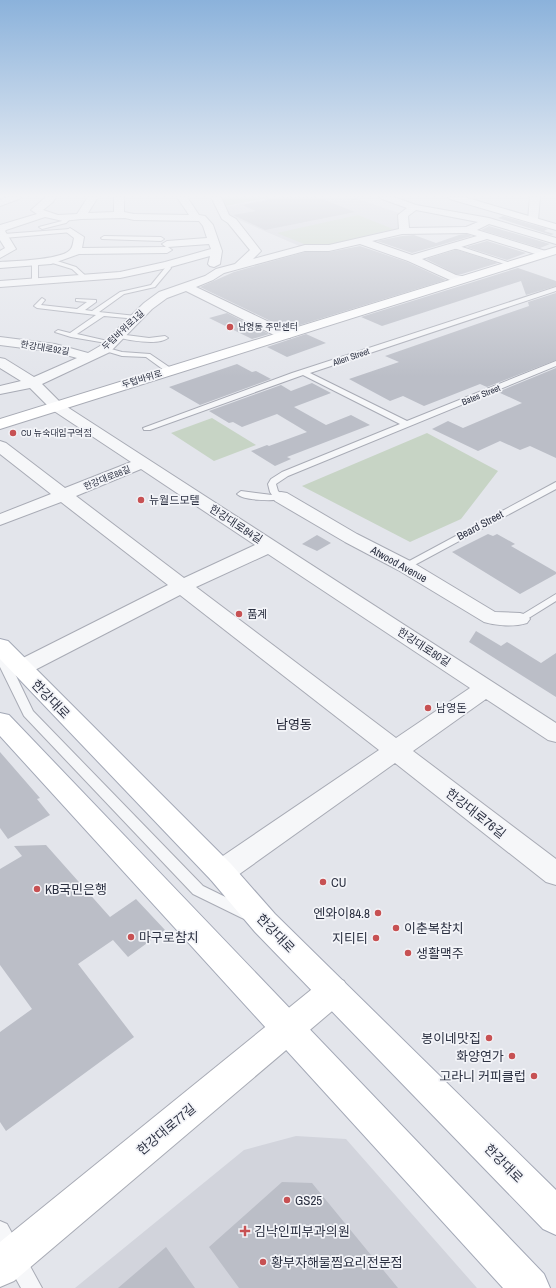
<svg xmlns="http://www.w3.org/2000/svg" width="556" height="1288" viewBox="0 0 556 1288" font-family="'Archivo Narrow','Noto Sans KR',sans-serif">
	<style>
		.built { fill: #d2d4dc }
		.green { fill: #c7d4c5 }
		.building { fill: #bbbec7 }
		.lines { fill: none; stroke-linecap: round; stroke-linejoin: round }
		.lane-casing { stroke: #a8abb5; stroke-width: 2 }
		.street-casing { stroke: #a8abb5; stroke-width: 2 }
		.secondary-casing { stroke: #a8abb5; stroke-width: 2 }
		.primary-casing { stroke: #a3a8b6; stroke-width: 2 }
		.lane { fill: #f6f7f9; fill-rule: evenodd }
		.street { fill: #f6f7f9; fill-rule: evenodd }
		.secondary { fill: #fff; fill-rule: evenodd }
		.primary { fill: #fff; fill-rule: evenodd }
		.poi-dot { fill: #c75153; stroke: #f3f4f8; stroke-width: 1.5 }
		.labels { text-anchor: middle; stroke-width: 3.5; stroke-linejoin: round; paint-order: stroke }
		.far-poi-label { font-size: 9px; fill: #2c3142; stroke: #f3f4f8; text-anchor: start }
		.far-street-label { font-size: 9px; fill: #2c3142; stroke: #f3f4f8 }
		.poi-label { font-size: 11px; fill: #2c3142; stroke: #f3f4f8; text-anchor: start }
		.street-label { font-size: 11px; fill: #2c3142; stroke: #f3f4f8 }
		.near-street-label { font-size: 13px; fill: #2c3142; stroke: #f3f4f8 }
		.quarter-label { font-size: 13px; fill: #1e2233; stroke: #f3f4f8 }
		.near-poi-label { font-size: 13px; fill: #2c3142; stroke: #f3f4f8; text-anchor: start }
	</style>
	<rect width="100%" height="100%" fill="#e3e5eb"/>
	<!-- built -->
	<path class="built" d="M278,197L355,198L399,213V230L326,248H304L230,216L226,207Z
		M296,1136L346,1139L477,1288H75L244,1150Z"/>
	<!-- green -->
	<path class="green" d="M220,197H273L225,206Z
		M358,215L393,229L325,246H309L277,233Z
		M212,418L256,445L214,461L171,433Z
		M427,433L498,471L461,519L410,542L302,486Z"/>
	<!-- building -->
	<path class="building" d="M283,197H317L355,212L265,230L233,215L256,211L242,205Z
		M503,216L548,229L544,231L554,234L551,235L498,218Z
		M489,226L550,244L540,248L481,230Z
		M467,234L472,236L412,253L377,241L402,236L414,235L436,243L459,235Z
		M487,241L526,253L507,260L466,247Z
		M360,246L407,262L446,280L287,329L200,287L234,272L305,252H329Z
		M455,250H457L498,263L462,274H456L426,259Z
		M518,268L556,281V286L526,295L521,281L382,326L361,317Z
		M556,293V360L487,387L480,384L424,406L403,396L390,401L349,379L399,362L385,356L529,306L528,302Z
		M227,313L269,334L252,339L209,318Z
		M306,334L326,343L287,357L267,347Z
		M237,364L252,372L256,371L271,379L200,405L169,387Z
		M556,368V458L530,446L520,450L500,441L478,451L432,429L448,421L463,428L522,403L498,392Z
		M312,383L331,393L294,407L326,425L351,415L370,425L287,457L291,459L275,466L251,451L267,445L269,446L307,432L277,414L242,427L233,422L229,423L209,411L281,385L291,391Z
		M488,534L493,536L497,534L515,544L511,546L556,572V574L520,594L452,552Z
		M317,535L331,543L317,551L302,544Z
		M476,631L501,646L507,642L541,663L556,653V697L469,642Z
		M0,752L40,798L37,799L50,815L8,839L0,828Z
		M46,845L110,917L136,899L165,930L128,957L113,940L78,964L134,1037L6,1131L0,1122V1032L32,1009L0,965V869L22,856L14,846Z
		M282,1182L312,1183L398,1288H239L209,1247Z
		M166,1247L195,1288H118Z"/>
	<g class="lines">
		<!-- lane casing -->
		<g class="lane-casing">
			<path id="lane" d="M351,197H358L353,199Z
				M64,219L69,220L66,223L42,229L39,227L62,221Z
				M70,229L72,230V232L4,238L1,236L4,234Z
				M104,236L161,237L164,239L161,241L102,239L101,238Z
				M450,245L459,246L514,264L511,266L457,249L448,248L447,247Z
				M51,259L76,267L88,278L83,279L72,269L49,262L48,261Z
				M35,260L38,262V281L35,283L32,281V262Z
				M165,264H169L171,268L155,287L124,294L99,312L136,316L139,318L138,319L104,316L77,334L112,342V344L71,337L55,332L58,330L70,333L96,315L37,308L34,306L42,298L45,300L41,305L77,309L87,302L76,301V299L96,300V302L85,310L92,311L120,292L151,285L165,268Z
				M556,287V291L310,373L407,421L556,361V366L288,476L276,484L278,491L285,497L284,499C274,501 244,501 237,494L241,491L272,495L270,492L268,484L271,479L282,472L400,424L303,375L150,430H144L143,428L292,373Z
				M118,334L149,338L165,336L168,338C158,346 128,340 116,337L115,336Z
				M104,347L122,352L150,354L175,371L171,373H168L146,357L122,356L102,350V348Z
				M556,482V489L409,568H401L400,566Z
				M556,594V601L524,621H516L515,619Z
				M0,651L4,652L6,655L33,711L203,886L252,910L254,914L252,918L247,920L242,918L193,894L24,716L0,667Z
				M0,1221L7,1224L42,1288H21L0,1250Z"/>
		</g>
		<!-- street casing -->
		<g class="street-casing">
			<path id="street" d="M7,197H21L19,199L0,206V200Z
				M46,197H56L53,202L43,210L58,215L77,214L88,197H98L88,213L114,212V197H124V212L134,214L189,215L177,197H187L199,215L205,216L213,225L222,251L220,264L214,267L210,266L208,264L210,256L167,268L120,278L0,287V281L120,272L165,262L211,249L209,244L168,247L172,250L167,253L79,254L51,264L0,268V262C15,261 61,260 70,250C73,247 73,242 74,238L65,231L70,228L84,237L82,248L166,247L162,244L167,241L207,238L203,226L199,221L134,220L125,218L81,219L63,221L45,217L6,230L5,231L16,249L0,258V251L5,248L0,240V225L37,214L31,210Z
				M211,197H221L229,215L236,219L261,251L253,259L305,245H329L399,229L398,215L407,208L382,199L380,197H394L416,205L489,218L556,238V244L489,224L477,230L549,252L550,254L545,257L487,239L422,259L456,275L468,277L470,279L468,281L464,282L450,280L408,261L360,244L329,251H305L224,273L213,280L196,287L290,332L291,335L290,338H280L186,291L167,298L152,309L110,352L42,384L61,403L556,723V742L548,740L486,699L413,751L556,859V885L546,882L395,763L231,880L221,883L211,880L208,872L211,864L379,750L180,595L29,673L21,675L13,673L10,668L13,663L168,585L61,502L0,525V514L51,494L0,454V441L6,443L65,488L131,462L51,409L30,388L0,394V386L21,381L0,368V358L5,359L34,377L77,358L55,352L0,345V337L55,344L88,353L100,346L144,303L159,292L205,276L216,269L235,264L250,250L228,223L222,219ZM416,210L478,222L466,227L409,228L408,216ZM467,233L477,236L412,255L372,241L402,234ZM141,469L255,545L184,578L76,496ZM268,554L470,688L396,738L196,587Z
				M530,197H540L538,220L533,223L528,220Z
				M281,492L287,493L357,534L412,562L495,612L520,613L527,615L530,619L527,623C514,627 497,626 484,622L398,570L345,542L275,501L272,497L275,493Z"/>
		</g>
		<!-- secondary casing -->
		<g class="secondary-casing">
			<path id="secondary" d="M448,197H464L556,224V230L450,199Z
				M556,247V254L0,429V419Z
				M333,976L344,981L349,991L344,1001L14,1281L0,1287V1242L322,981Z"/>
		</g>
		<!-- primary casing -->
		<g class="primary-casing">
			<path id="primary" d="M0,639L8,641L231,864L275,914L556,1190V1235L543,1229L255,932L211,880L0,659Z
				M0,713L9,715L544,1274L550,1288H503L0,736Z"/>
		</g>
		<!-- lane -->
		<use href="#lane" class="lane"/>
		<!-- street -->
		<use href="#street" class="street"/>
		<!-- secondary -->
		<use href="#secondary" class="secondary"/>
		<!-- primary -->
		<use href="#primary" class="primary"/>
	</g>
	<!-- sky -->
	<linearGradient id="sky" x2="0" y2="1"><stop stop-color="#8bb2db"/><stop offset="0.52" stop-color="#f2f3f6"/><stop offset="1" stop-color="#f2f3f6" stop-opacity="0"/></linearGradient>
	<rect width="556" height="377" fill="url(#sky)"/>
	<!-- markers -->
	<g class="poi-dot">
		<circle cx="230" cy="327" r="4"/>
		<circle cx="13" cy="433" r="4"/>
		<circle cx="141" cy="500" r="4"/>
		<circle cx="239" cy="614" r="4"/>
		<circle cx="428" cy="708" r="4"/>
		<circle cx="323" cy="882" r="4"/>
		<circle cx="37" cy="889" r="4"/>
		<circle cx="378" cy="913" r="4"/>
		<circle cx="396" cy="928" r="4"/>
		<circle cx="131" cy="937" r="4"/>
		<circle cx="376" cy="938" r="4"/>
		<circle cx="408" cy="953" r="4"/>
		<circle cx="489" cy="1038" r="4"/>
		<circle cx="512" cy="1056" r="4"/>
		<circle cx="534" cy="1076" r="4"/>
		<circle cx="287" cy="1200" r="4"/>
		<path d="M243 1225h4v4h4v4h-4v4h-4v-4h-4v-4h4z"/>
		<circle cx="263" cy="1262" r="4"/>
	</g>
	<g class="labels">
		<!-- far-poi labels -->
		<g class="far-poi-label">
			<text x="238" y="330">남영동 주민센터</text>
			<text x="21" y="436">CU 뉴숙대입구역점</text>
		</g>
		<!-- far-street labels -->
		<g class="far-street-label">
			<text transform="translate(123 330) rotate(-43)" y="3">두텁바위로1길</text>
			<text transform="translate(45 348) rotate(9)" y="3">한강대로92길</text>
			<text transform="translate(351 357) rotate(-19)" y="3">Allen Street</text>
			<text transform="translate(142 379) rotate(-17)" y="3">두텁바위로</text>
			<text transform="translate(481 395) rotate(-22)" y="3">Bates Street</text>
			<text transform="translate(107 478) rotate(-22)" y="3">한강대로88길</text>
		</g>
		<!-- poi labels -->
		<g class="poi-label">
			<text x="149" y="504">뉴월드모텔</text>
			<text x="247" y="618">품계</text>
			<text x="436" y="712">남영돈</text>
		</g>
		<!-- street labels -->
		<g class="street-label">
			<text transform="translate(236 524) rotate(33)" y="4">한강대로84길</text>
			<text transform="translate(480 525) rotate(-28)" y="4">Beard Street</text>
			<text transform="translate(399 564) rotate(29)" y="4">Atwood Avenue</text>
			<text transform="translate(424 647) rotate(33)" y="4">한강대로80길</text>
		</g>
		<!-- near-street labels -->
		<g class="near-street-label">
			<text transform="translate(51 699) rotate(46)" y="5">한강대로</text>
			<text transform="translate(476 813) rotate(38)" y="5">한강대로76길</text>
			<text transform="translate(276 933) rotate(46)" y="5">한강대로</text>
			<text transform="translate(166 1129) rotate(-40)" y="5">한강대로77길</text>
			<text transform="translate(504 1163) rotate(45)" y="5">한강대로</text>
		</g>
		<!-- quarter labels -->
		<g class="quarter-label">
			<text x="294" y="729">남영동</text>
		</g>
		<!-- near-poi labels -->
		<g class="near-poi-label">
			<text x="331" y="887">CU</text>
			<text x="45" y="894">KB국민은행</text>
			<text x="370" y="918" text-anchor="end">엔와이84.8</text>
			<text x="404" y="933">이춘복참치</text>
			<text x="139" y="942">마구로참치</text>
			<text x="368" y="943" text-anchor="end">지티티</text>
			<text x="416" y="958">생활맥주</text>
			<text x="481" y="1043" text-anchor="end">봉이네맛집</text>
			<text x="504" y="1061" text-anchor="end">화양연가</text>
			<text x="526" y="1081" text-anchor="end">고라니 커피클럽</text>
			<text x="295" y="1205">GS25</text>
			<text x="254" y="1236">김낙인피부과의원</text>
			<text x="271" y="1267">황부자해물찜요리전문점</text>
		</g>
	</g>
</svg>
